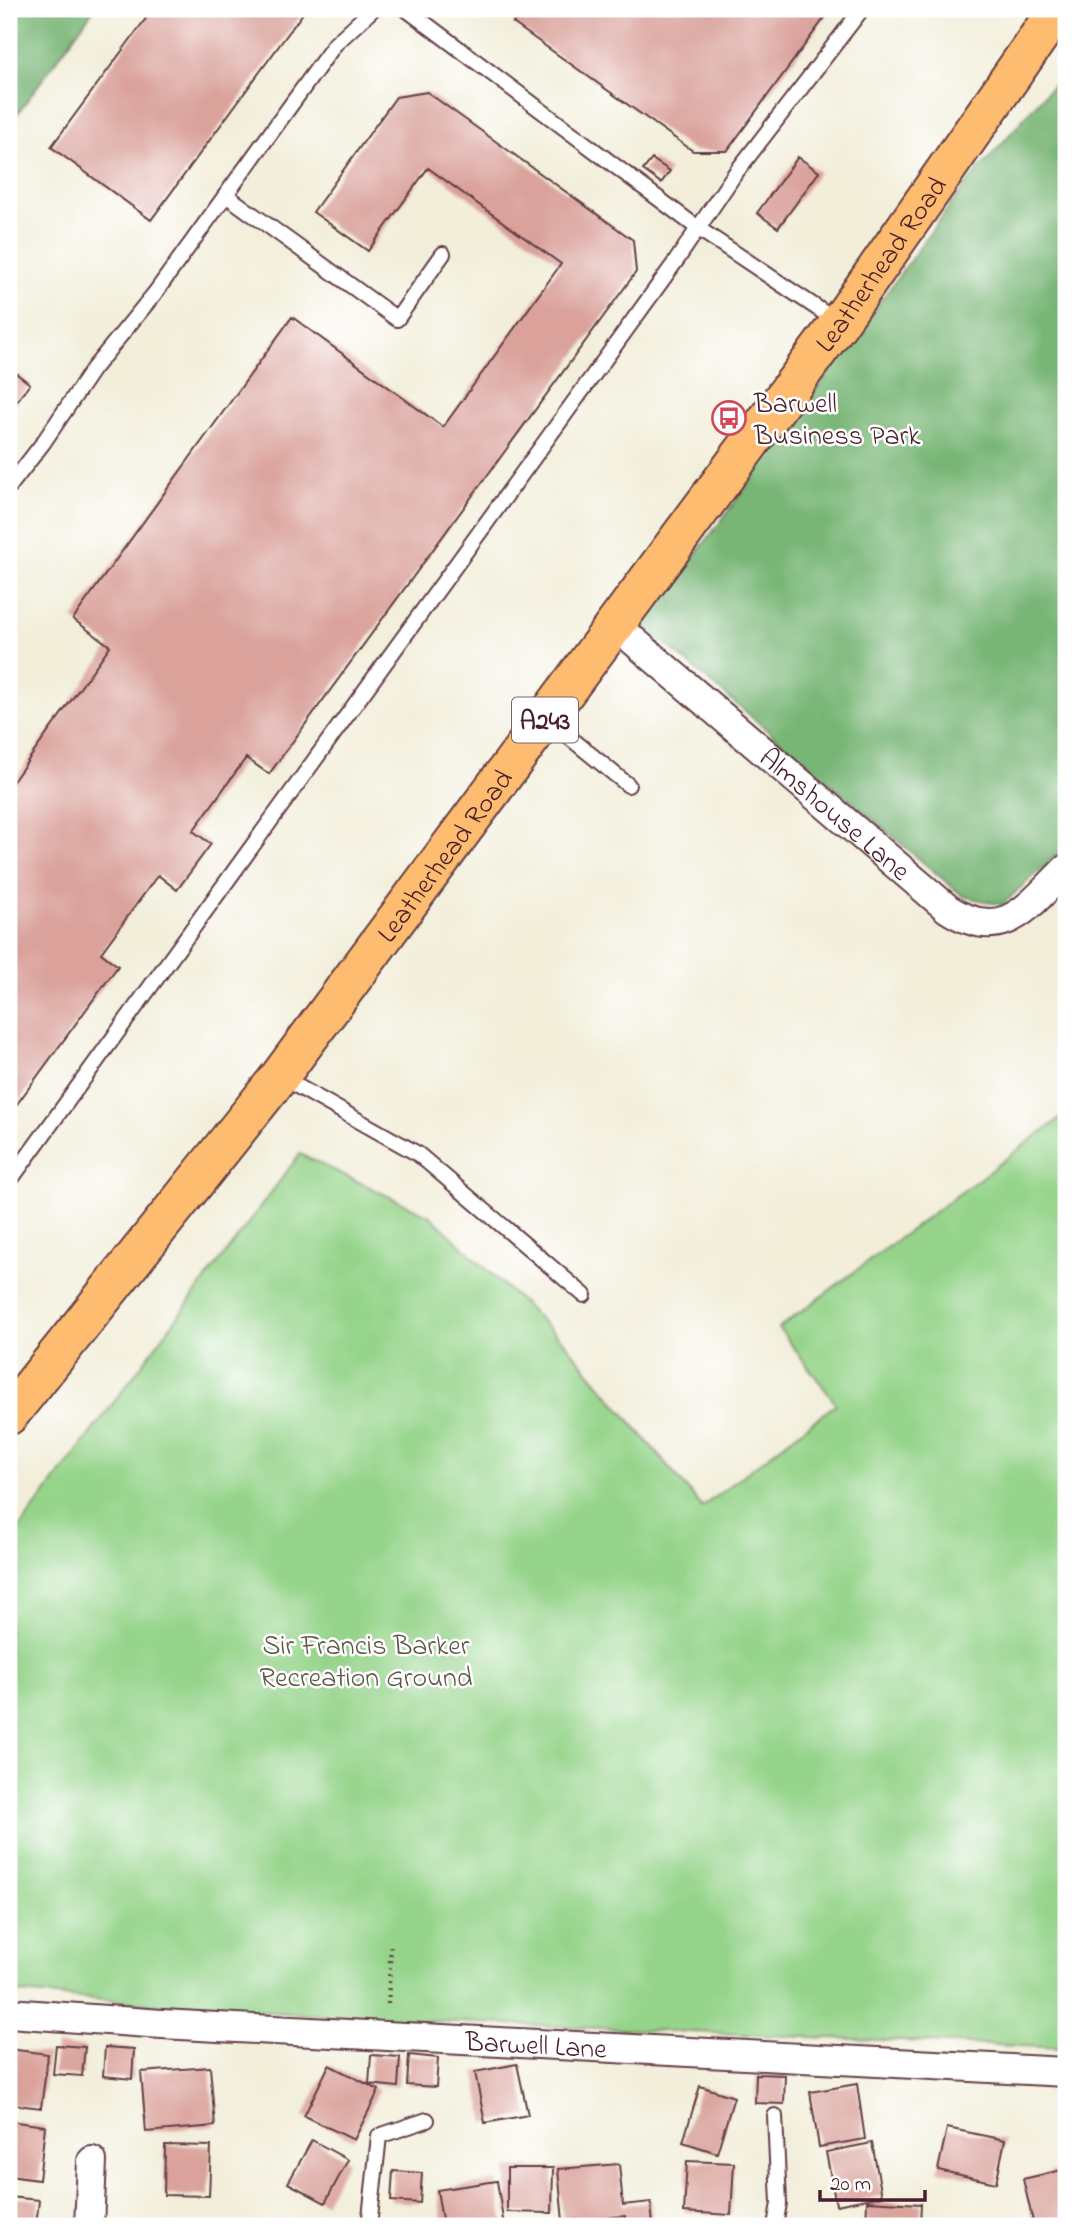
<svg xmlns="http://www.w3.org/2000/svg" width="1075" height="2235" viewBox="0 0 1075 2235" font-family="'Indie Flower',sans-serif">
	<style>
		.green { fill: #95d48a; stroke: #707a5a; stroke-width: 2 }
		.forest { fill: #78b676; stroke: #616a50; stroke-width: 2 }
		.building { fill: #daa29b }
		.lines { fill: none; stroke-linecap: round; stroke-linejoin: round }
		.lane-casing { stroke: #633e45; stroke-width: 18 }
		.street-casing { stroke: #633e45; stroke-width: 32 }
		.highway-casing { stroke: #633e45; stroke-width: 42 }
		.path { stroke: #633e45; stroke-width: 4.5; stroke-dasharray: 2 5; stroke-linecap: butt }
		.lane { stroke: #fff; stroke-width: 14 }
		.street { stroke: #fff; stroke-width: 28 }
		.highway { stroke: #fdbc6f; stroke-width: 38 }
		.labels { text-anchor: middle; stroke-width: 5; stroke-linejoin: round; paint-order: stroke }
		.shield { fill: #fff; stroke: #80626b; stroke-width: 2 }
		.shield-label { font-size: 26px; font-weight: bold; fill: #4a1f2b }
		.street-label { font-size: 28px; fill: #4a1f2b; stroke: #fff }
		.poi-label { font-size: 28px; fill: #4a1f2b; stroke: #fff; text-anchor: start }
		.park-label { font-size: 28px; fill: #605548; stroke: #fff }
	</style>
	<rect width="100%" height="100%" fill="#fff"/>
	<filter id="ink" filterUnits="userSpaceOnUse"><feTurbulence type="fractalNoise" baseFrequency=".0143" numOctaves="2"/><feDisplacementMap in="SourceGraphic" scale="14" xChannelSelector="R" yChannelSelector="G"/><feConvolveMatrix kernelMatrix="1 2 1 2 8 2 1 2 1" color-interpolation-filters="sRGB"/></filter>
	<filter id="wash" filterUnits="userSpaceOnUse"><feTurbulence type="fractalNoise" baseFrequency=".00686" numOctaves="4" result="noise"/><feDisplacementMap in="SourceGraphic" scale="28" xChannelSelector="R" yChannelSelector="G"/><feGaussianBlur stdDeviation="1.57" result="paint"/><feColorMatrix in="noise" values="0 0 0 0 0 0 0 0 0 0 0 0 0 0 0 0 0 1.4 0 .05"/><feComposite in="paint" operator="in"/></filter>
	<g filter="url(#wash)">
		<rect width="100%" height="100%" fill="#f2eeda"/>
		<!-- green -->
		<path class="green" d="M1066,1114V2048L387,2019L191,2007L9,1992V1542L300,1154L430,1216L565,1343L702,1507L836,1404L779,1328Z"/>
		<!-- forest -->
		<path class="forest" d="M9,9H94L9,125Z
			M1066,70V846L1002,905L963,896L642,624L721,521L962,189Z"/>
		<g id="blocks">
			<!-- building -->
			<path class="building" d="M153,9H306L151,220L51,147Z
				M523,9H831L727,151H693L513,23Z
				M427,92L633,240L636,272L269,774L246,758L193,831L211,844L177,890L158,875L101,953L118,966L9,1115V787L110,646L73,619L292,317L443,427L561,264L428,168L368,251L313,212L396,97Z
				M798,157L819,172L778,228L757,213Z
				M652,159L670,171L661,183L643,170Z
				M9,368L30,384L9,411Z
				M56,2045L85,2047L82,2076L53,2074Z
				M105,2047L134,2049L132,2079L103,2076Z
				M9,2049L48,2054L41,2108L9,2104Z
				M371,2055L400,2057L398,2087L369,2084Z
				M409,2055L438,2058L436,2087L407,2085Z
				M517,2064L528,2115L485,2123L475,2072Z
				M329,2065L379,2090L354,2140L304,2116Z
				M210,2067L215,2126L146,2132L141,2072Z
				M756,2074L785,2075L784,2104L755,2103Z
				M857,2084L865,2139L819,2147L810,2092Z
				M700,2086L734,2097L717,2153L683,2142Z
				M9,2121L45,2126L39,2180L9,2176Z
				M947,2128L1005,2140L996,2183L938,2170Z
				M312,2140L348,2160L325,2203L288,2183Z
				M872,2143L882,2196L836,2205L826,2152Z
				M165,2145L211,2146L209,2196L164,2195Z
				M687,2161L734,2163L731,2215L684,2212Z
				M619,2164L623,2205L651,2202L653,2226H626L625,2216L563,2221L558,2169Z
				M507,2168H553L552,2213L507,2212Z
				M1066,2169V2223L1052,2226H1034L1023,2179Z
				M393,2171L422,2173L420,2203L391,2201Z
				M497,2181L504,2226H443L437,2190Z
				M9,2197L39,2200L36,2226H9Z
				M867,2201L921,2204L920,2226H866Z"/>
		</g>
	</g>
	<g filter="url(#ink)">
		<use href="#blocks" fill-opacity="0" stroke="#633e45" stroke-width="2"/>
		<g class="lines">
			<!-- lane casing -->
			<g class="lane-casing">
				<path id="lane" d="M406,9L699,229L838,322
					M226,195L397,319L443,254
					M9,487L43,443L93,369L155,293L335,44L373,9
					M547,719L628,785
					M281,1077L418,1154L584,1295
					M9,1182L676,261L734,175L862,9
					M367,2226L370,2217L379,2136L427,2120
					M775,2226L779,2203L775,2116"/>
			</g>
			<!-- street casing -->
			<g class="street-casing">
				<g id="street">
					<path id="s1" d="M615,625L948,909C1004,945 1028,906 1066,869"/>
					<path id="s2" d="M9,2013L162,2024L1066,2072"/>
					<path d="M89,2226L92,2161"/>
				</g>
			</g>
			<!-- highway casing -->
			<g class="highway-casing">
				<g id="highway">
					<path id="s3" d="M9,1415L280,1076L839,323L1058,9"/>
				</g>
			</g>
			<!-- path -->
			<path class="path" d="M388,2004L391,1942"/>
			<!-- lane -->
			<use href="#lane" class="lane"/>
			<!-- street -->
			<use href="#street" class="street"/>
			<!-- highway -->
			<use href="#highway" class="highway"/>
		</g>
	</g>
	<!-- icons -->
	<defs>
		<g id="bus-ring" transform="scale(1.75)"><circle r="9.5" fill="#fff" stroke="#d1495b" stroke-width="1.5"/><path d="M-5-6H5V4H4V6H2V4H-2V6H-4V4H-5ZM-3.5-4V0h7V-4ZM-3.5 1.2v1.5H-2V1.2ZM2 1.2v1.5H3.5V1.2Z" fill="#d1495b"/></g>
	</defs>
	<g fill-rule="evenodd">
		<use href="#bus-ring" x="729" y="418"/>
	</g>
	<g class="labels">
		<!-- shield labels -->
		<rect class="shield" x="512" y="697.5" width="66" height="45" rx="5"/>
		<g class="shield-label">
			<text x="545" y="729">A243</text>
		</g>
		<!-- street labels -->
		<g class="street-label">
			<text dy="10" stroke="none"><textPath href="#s3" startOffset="1444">Leatherhead Road</textPath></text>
			<text dy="10" stroke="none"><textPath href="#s1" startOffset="290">Almshouse Lane</textPath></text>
			<text dy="10" stroke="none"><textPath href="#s3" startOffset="709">Leatherhead Road</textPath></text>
			<text dy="10" stroke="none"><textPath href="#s2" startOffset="528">Barwell Lane</textPath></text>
		</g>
		<!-- poi labels -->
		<g class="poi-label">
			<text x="754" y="412">Barwell<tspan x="754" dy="32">Business Park</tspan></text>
		</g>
		<!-- park labels -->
		<g class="park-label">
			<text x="366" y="1654">Sir Francis Barker<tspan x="366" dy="32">Recreation Ground</tspan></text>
		</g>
	</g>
	<!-- margin -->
	<rect width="1075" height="2235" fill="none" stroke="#fff" stroke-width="35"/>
	<!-- scale -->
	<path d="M820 2190v10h105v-10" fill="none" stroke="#4a1f2b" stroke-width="3.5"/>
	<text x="830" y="2190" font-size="21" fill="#4a1f2b" stroke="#ffffff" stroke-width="5" paint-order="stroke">20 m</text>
</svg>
